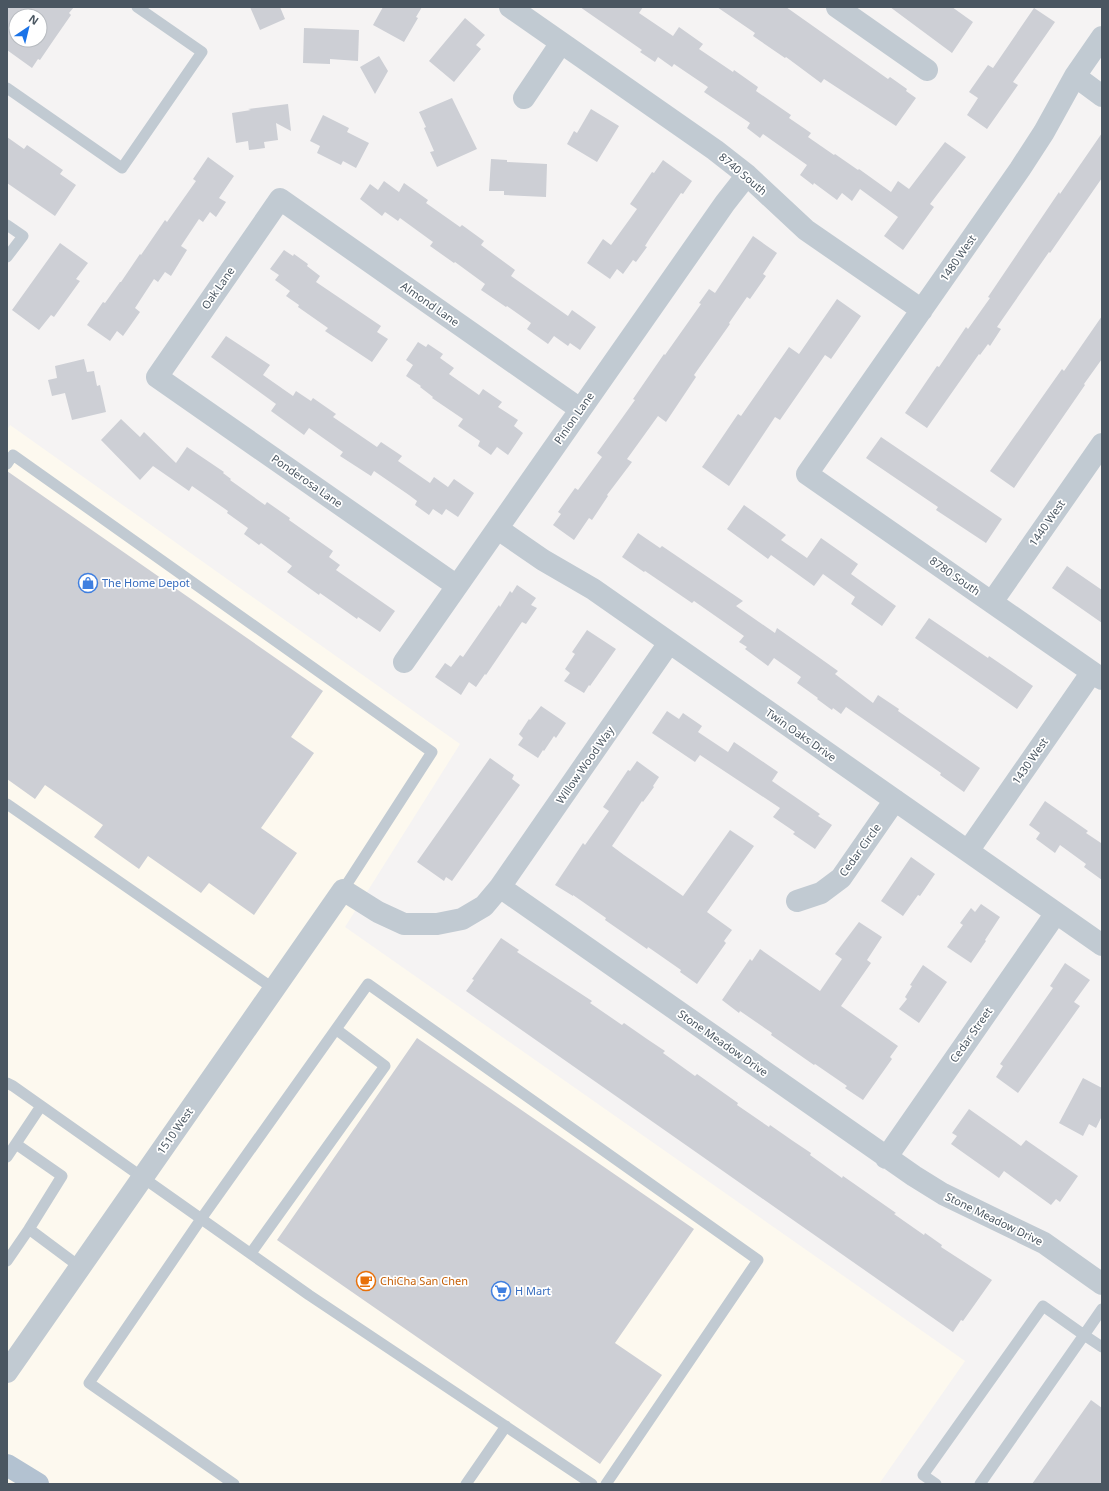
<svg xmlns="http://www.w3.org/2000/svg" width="1109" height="1491" viewBox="0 0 1109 1491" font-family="'Noto Sans',sans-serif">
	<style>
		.commercial { fill: #fdf9ef }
		.building { fill: #cdcfd5; fill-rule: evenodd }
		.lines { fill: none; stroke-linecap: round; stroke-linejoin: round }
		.lane { stroke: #c1cad2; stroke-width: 11 }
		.street { stroke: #c1cad2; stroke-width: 22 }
		.primary { stroke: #b3c2d1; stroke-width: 22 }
		.labels { text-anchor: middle; stroke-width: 3.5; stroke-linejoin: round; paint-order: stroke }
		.street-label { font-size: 11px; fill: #4a5661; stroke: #fff }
		.shop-label { font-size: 11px; fill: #366cbe; stroke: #fff; text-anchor: start }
		.food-label { font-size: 11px; fill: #c56008; stroke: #fff; text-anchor: start }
	</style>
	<rect width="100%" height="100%" fill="#f5f3f3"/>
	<!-- commercial -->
	<path class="commercial" d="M10,425L460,744L345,927L965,1361L879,1484H7V430Z"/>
	<!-- building -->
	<path class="building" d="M7,7H74L69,13L71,15L55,38L40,60L38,59L32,68L7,50ZM16,16H40V40H16Z
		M250,7H280L285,19L260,30Z
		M383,7H422L416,17L418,18L404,42L373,25Z
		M580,7H643L639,13L673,36L679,27L703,44L699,49L733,72L734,70L758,87L756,91L791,115L789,118L811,133L808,137L834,155L835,154L858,170L859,169L891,192L898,181L909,189L945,142L966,157L930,204L934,207L903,250L884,236L898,217L860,189L852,201L842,193L837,200L814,183L813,185L800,175L807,165L763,134L760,138L747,128L750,123L704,92L708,87L674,64L672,67L658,57L655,62L640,52L642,50Z
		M717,7H786L888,79L890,77L907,89L906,91L916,98L896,126L824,79L821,83L786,57L785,58L753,36L755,33Z
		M890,7H952L973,22L952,53Z
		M1034,8L1055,22L1013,82L1018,85L987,129L967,115L978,98L969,92L988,65L993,68Z
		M465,18L485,35L476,45L481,49L454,82L429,61Z
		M304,28L359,30L358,61L330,59V64L303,63Z
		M379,56L388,71L375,94L360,67Z
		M452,98L477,149L437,167L430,152L434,151L424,128L426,127L419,112Z
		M288,104L291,131L276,123L278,140L264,142L265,148L249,150L248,141L236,143L232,113L251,110L248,109Z
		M591,109L619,126L597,162L567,144L574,131L577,133Z
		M323,115L349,128L347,132L369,143L356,168L343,161L341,165L317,153L320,146L310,141Z
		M1102,133V178L1050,253L1049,252L997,327L1001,329L990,346L988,344L980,355L979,354L927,428L905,413L937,366L939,367L966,327L968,329L990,298L988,297L1059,192L1060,194Z
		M7,137L24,149L27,145L63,170L60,174L76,185L55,216L7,183Z
		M208,157L234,176L219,198L226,202L216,217L210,212L203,222L199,219L181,246L187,250L171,276L165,272L158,282L154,279L135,308L140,312L123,336L117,331L110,341L87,325L103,302L105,303L120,282H121L140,254L141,255L165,220L167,222L196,181L193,179Z
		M491,159L507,160V162L547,164L546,197L504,195V191H489Z
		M663,160L692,181L683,194L681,193L650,238L645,246L647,247L636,262L633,260L623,274L617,269L610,279L587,263L603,239L611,245L637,209L630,204L652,172L654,173Z
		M384,181L399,192L404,183L428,200L426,203L460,227L462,225L484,241L481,245L515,270L511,276L568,316L572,310L596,327L580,350L570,343L568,346L554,336L548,344L527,329L531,323L507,306L506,307L481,290L485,284L455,262L454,263L430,246L433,242L400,218L398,221L385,212L382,216L360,199L370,184L378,190Z
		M753,236L777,253L763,274L766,276L750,299L747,297L729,323L730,324L694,375L696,377L666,422L658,416L627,459L632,462L607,495L608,496L592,520L589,518L574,540L553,525L561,514L558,512L575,488L578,490L602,457L597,453L635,400L633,399L664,354L665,355L701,304L699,303L709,289L715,293Z
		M60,243L88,263L76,279L80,281L54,317L51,315L39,330L12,310Z
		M284,250L293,256L294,254L308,264L307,266L320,276L316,282L381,326L377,332L388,339L372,362L325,331L328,328L298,307L299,305L286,296L290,291L275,280L279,275L270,269Z
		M837,299L861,316L831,359L825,355L780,420L775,417L729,486L702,467L738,414L741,416L789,347L799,354Z
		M1102,316V359L1084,384L1085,385L1014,488L990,471L1062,369L1064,371Z
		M226,336L270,365L263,375L293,396L296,391L311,401L313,398L336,414L333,417L377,447L381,442L402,456L398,461L430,483L434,477L448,487L454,479L474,493L458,517L446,509L442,515L433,509L429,515L415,505L417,501L409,495L374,471L371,476L340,456L343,452L309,428L304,435L271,411L276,404L211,357Z
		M418,342L426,347L428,344L443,354L440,358L454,368L449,374L479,395L483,389L502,402L498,407L518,420L514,426L523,433L508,455L497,447L491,455L478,446L480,441L458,426L463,419L432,398L433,397L420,387L421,386L406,376L413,365L406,360Z
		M84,359L87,372L94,371L97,386L100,385L106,412L72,420L65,393L52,396L48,380L57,378L55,366Z
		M121,419L140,437L144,432L176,463L187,447L224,472L223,473L231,479L230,480L265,505L267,502L290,518L289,520L333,551L329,557L340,565L336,570L395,611L380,632L358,617L357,619L320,593L319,595L287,572L292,566L261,543L259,545L244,534L248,528L227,513L228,511L192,486L189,491L153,466L140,480L101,440Z
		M881,437L1002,519L986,543L936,510L938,507L866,458Z
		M7,471L323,691L291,737L314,753L261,828L297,853L254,915L209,883L201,893L148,856L139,869L94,837L103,825L45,785L35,799L7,779Z
		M744,505L786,535L781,540L807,558L821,538L858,564L851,574L896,606L882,626L851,604L855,597L823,574L814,586L771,555L768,559L727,529Z
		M638,533L660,548L662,546L743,601L736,606L775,633L777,628L817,656L838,671L835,674L873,703L878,695L899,709L898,711L980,768L964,792L940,775L941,773L846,707L841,714L833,708L832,710L817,699L818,698L797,683L801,677L774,658L768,666L745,649L747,647L739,642L744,636L694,601L692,603L645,571L644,572L622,557Z
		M1067,566L1102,590V623L1052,588Z
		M517,585L536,598L531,605L537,608L526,624L522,622L486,675L485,674L476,687L469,682L461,695L435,677L445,663L451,667L460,655L463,657L499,605L500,607L510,591L512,593Z
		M929,618L988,658L989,656L1033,686L1017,709L915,638Z
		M587,630L616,649L590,686L589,685L584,693L564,681L570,673L565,669L575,654L572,652Z
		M541,706L566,723L556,738L554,736L544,751L543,750L538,758L518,745L523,738L519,734L529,719L530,720Z
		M667,711L679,719L683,713L702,726L698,732L728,752L734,742L778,772L772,781L820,814L818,816L832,825L815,849L793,834L795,832L773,817L780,808L700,755L695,762L652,733Z
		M490,758L514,775L512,779L520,785L452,881L446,877L444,881L417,862Z
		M637,761L659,777L653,786L654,787L643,802L642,801L612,846L624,855L683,896L730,830L754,846L707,912L732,930L724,941L726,943L697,984L680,972L681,970L648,947L647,949L605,920L606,918L573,895V896L555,885L583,843L585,845L609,811L603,807L628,770L630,771Z
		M1045,801L1088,831L1086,833L1101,843L1102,841V880L1084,867L1086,864L1060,845L1055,853L1036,839L1040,833L1029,825Z
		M911,857L935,874L920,896L918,895L903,916L881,901Z
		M981,904L1000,917L985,940L986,941L971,963L947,947L963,925L960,923L971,908L975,912Z
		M859,922L882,937L867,960L871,963L841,1006L898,1046L890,1057L892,1059L863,1100L845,1088L847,1086L815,1064L814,1065L771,1035L772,1033L740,1011L739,1013L722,1000L750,959L752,961L760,949L820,991L842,959L835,954Z
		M501,938L519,950L517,952L592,1001L590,1003L622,1025L624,1023L647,1039L665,1051L663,1053L695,1076L697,1074L738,1103L737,1105L769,1127L770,1125L793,1141L811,1153L810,1155L842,1178L843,1176L896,1213L894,1214L924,1235L925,1233L942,1245L941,1247L992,1280L963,1321L961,1320L953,1332L466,991L474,980L472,979Z
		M1065,963L1090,980L1074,1002L1080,1006L1018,1093L996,1077L1003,1066L1000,1064L1053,988L1050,986Z
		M923,965L947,982L919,1023L899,1009L907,999L905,997L912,986L910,985Z
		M417,1038L694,1229L615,1343L662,1375L600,1464L277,1240Z
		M1083,1078L1102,1088V1116L1096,1128L1089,1124L1083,1136L1059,1123Z
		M969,1109L1021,1146L1026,1140L1078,1176L1060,1202L1056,1199L1051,1205L1004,1171L999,1178L951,1144L957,1136L952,1133Z
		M1091,1400L1102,1408V1484H1032Z"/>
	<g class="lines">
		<!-- lane -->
		<path class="lane" d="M7,88L122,168L202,52L137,7
			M7,225L23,236L7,257
			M7,464L13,455L432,752L343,890
			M7,804L274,989
			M7,1083L13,1086L309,1295L592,1484
			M16,1144L62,1176L29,1229
			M7,1157L41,1106
			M251,1253L385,1066L337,1030
			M7,1261L29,1229L80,1267
			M234,1484L89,1383L201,1219L368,984L758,1260L606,1484
			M466,1484L506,1426
			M936,1484L923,1475L1043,1306L1084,1335L1102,1309
			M980,1484L1084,1335L1102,1347"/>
		<!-- street -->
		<path class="street" d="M510,7L715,150L747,175L806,230L922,310
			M837,7L927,70
			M1102,37L1075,76L1044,132L1020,169L807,474L1102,679
			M1075,76L1102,96
			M524,98L561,43
			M498,529L543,560L593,589L1102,945
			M457,586L157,377L280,199L580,409
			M992,602L1102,444
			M404,662L725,203L747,175
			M968,851L1092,672
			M500,887L914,1176L943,1194L1044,1243L1102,1284
			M797,901L821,893L841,878L895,800
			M886,1158L1056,913
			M7,1372L343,890L378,912L404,924H437L462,919L484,906L500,887L669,643"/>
		<!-- primary -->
		<path class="primary" d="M7,1465L38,1484"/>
	</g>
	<!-- icons -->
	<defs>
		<g id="shop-ring" transform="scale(1)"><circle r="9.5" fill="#fff" stroke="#3f7fe0" stroke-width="1.5"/><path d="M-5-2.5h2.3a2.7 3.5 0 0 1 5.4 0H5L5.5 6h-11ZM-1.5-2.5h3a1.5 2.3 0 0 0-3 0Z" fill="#3f7fe0"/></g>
		<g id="cafe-ring" transform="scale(1)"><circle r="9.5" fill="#fff" stroke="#e8710a" stroke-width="1.5"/><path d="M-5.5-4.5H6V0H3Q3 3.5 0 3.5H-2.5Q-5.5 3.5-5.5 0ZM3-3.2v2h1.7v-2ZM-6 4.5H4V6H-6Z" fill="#e8710a"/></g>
		<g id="supermarket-ring" transform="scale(1)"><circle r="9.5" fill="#fff" stroke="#3f7fe0" stroke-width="1.5"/><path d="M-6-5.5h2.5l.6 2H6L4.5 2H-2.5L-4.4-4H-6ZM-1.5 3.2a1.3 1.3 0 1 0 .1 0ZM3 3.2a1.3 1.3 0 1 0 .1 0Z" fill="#3f7fe0"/></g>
	</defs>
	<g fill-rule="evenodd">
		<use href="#shop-ring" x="88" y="583"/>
		<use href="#cafe-ring" x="366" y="1281"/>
		<use href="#supermarket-ring" x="501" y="1291"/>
	</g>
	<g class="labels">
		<!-- street labels -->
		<g class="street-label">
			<text transform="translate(743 174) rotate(40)" y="4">8740 South</text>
			<text transform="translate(958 258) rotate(-55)" y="4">1480 West</text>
			<text transform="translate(218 288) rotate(-55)" y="4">Oak Lane</text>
			<text transform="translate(430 304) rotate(35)" y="4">Almond Lane</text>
			<text transform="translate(574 418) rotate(-55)" y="4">Pinion Lane</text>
			<text transform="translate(307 481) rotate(35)" y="4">Ponderosa Lane</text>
			<text transform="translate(1047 523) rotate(-55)" y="4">1440 West</text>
			<text transform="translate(955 576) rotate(35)" y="4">8780 South</text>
			<text transform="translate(801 735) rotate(35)" y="4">Twin Oaks Drive</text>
			<text transform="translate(1030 761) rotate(-55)" y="4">1430 West</text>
			<text transform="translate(585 765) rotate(-55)" y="4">Willow Wood Way</text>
			<text transform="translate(860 850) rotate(-54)" y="4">Cedar Circle</text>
			<text transform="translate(971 1035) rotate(-55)" y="4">Cedar Street</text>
			<text transform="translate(723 1043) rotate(35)" y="4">Stone Meadow Drive</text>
			<text transform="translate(175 1131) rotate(-55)" y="4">1510 West</text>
			<text transform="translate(994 1219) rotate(26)" y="4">Stone Meadow Drive</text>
		</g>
		<!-- shop labels -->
		<g class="shop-label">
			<text x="102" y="587">The Home Depot</text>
			<text x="515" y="1295">H Mart</text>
		</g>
		<!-- food labels -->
		<g class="food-label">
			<text x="380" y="1285">ChiCha San Chen</text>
		</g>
	</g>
	<!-- border -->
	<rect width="1109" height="1491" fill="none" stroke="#4a5661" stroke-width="16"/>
	<!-- north arrow -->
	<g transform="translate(28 28) rotate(35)"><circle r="19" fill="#ffffff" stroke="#b7bbc0"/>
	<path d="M0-3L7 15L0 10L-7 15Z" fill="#1a73e8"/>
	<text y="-6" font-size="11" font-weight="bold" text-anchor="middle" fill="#4a5661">N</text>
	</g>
</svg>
